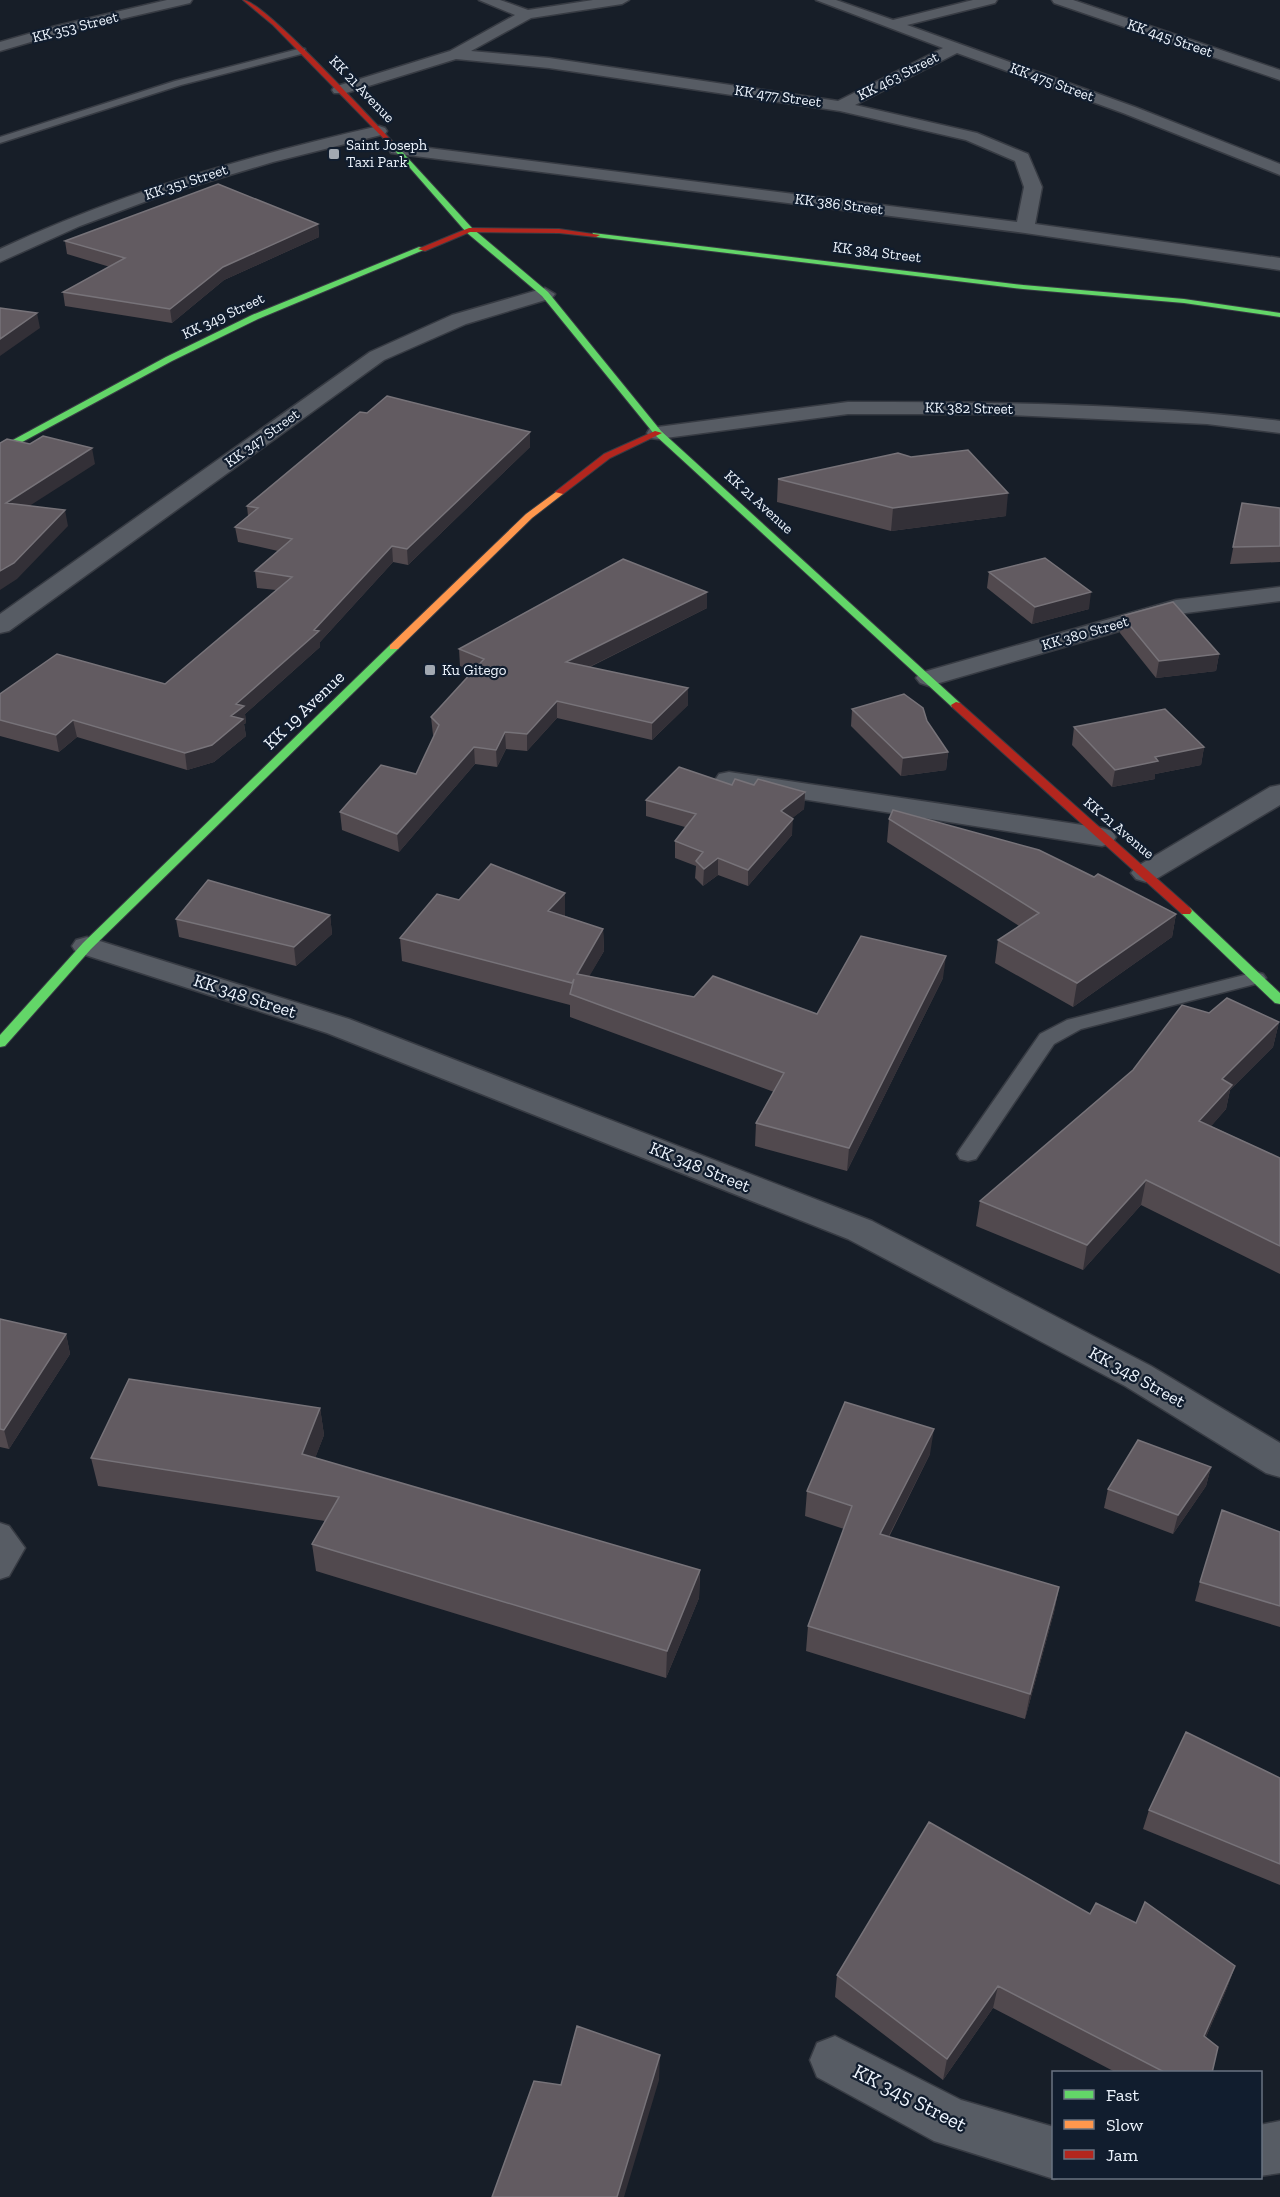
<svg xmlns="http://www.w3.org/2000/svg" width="1280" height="2197" viewBox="0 0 1280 2197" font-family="'Zilla Slab',serif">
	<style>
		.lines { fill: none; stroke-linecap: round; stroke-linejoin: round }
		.lane-casing { stroke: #373b43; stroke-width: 3 }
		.street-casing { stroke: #373b43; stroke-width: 3 }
		.fast-casing { stroke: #373b43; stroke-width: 2 }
		.slow-casing { stroke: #373b43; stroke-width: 2 }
		.jam-casing { stroke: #373b43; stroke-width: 2 }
		.lane { fill: #575c64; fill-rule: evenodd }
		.street { fill: #575c64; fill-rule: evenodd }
		.fast { fill: #63d668; fill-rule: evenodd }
		.slow { fill: #ff974d; fill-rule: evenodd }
		.jam { fill: #b3261e; fill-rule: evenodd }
		.wall { fill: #51494e }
		.shaded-wall { fill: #333037 }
		.building { fill: #625b61; stroke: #777379; stroke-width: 1.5 }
		.poi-dot { fill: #a2a9b2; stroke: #111d2e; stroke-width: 2 }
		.labels { text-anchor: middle; stroke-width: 4.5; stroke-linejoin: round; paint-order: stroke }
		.far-street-label { font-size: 15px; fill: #edf4fd; stroke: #111d2e }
		.far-poi-label { font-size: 15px; fill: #edf4fd; stroke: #111d2e; text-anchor: start }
		.street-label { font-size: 18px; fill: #edf4fd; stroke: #111d2e }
		.near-street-label { font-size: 21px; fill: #edf4fd; stroke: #111d2e }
	</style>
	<rect width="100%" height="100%" fill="#171e28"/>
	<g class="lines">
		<!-- lane casing -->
		<g class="lane-casing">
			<path id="lane" d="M302,48L305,49V53L181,85L0,143V137L175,81Z
				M1256,972L1263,974L1266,978L1263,982L1081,1029L1054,1044L976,1159L968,1161L960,1159L957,1154L960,1149L1040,1034L1067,1020Z
				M0,1523L9,1526L25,1548L9,1576L0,1579Z"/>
		</g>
		<!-- street casing -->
		<g class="street-casing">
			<path id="street" d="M167,0H192L190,3L65,32L0,51V42L56,26Z
				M479,0H500L528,10L593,0H629L622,4L531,18L471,51L549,58L838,101L943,48L816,0H836L893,20L973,0H997L995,3L907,25L1135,107L1280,164V175L1123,113L957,53L855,105L977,133L1028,154L1042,187L1035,224L1280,258V270L1025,233L391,153L389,149L391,145L397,144L1017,222L1024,187L1015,161L966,140L840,111L549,68L456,59L346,93H334L332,90L334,87L450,51L515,15Z
				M1052,0H1073L1280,70V80L1054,3Z
				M379,126L385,128L387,131L385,134L273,162L163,195L80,226L0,262V249C122,192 248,156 379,126Z
				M545,288L555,294L552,298L466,324L384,360L9,631L0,633V614L370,352L452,315Z
				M848,402C992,402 1137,403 1280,421V433L1207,424L989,414H848L658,439L650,438L647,433L650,428L658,427Z
				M1280,587V601L1178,614L929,686L920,683L916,678L920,673L1176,600Z
				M729,772L1102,828L1112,831L1116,837L1112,843L1102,846L719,786L715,780L719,774Z
				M1280,785V805L1156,879L1146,882L1136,879L1131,873L1136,867L1270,787Z
				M87,937L349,1019L872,1221L1151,1366L1280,1443V1477L1266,1473L1125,1386L848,1239L327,1033L76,952L72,946L76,940Z
				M835,2036L961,2100L1054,2127V2178H1057L1054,2179L934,2141L817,2077L810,2060L817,2043Z
				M1280,2121V2173L1260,2176V2125Z"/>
		</g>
		<!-- fast casing -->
		<g class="fast-casing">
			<path id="fast" d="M390,143H394L472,228L548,292L661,431L960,703V707H952L655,435L542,296L466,232L390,145Z
				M593,233L1023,285L1184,299L1280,313V317L1184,303L1023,289L596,237L592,235Z
				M419,247L426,249L258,319L172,361L0,454V447L166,357L252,315Z
				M394,644L399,647L398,649L91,949L5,1046L0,1047V1035L83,943L390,645Z
				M1186,907L1190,908L1280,993V1004L1275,1003L1182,914L1180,911L1182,908Z"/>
		</g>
		<!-- slow casing -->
		<g class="slow-casing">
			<path id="slow" d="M560,489L563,490V494L532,518L398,649H390V645L526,514Z"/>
		</g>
		<!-- jam casing -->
		<g class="jam-casing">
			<path id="jam" d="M243,0C263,0 373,121 394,143V145H390L273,25Z
				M469,228L559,229L600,235L596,237L559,233L470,232L425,251L418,249Z
				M655,431L662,433L610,458L563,494L555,492L604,454Z
				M956,702L960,703L1190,908L1192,911L1190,914H1182L952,707L951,705Z"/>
		</g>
		<!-- lane -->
		<use href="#lane" class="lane"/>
		<!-- street -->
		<use href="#street" class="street"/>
		<!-- fast -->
		<use href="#fast" class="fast"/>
		<!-- slow -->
		<use href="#slow" class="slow"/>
		<!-- jam -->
		<use href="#jam" class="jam"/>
	</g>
	<!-- wall -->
	<path class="wall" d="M318,224L319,237L224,280L172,323L65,306L63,292L110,267L67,254L65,241Z
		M367,413L530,432V447L408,565L393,562L320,642V647L245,714L246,723L244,724L246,736L214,762L187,770L77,737L59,752L0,736V694L165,684L276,590L257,588L255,571L278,551L238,542L235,527L248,516L247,506Z
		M778,479L1006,516L891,531L777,502Z
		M1242,503L1280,508V562L1230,564Z
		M989,572L1089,609L1032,624L987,588Z
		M707,592V608L590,667L688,705L652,740L557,718L527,751L506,749L497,767L475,764L399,852L342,830L340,812L416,774L434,736L433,735L431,717L473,671L460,666L459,649Z
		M1122,616L1219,654L1216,671L1156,678L1120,633Z
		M852,709L927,721L948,752L946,770L901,776L851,726Z
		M1074,727L1204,747L1201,765L1155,774V779L1112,787L1072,745Z
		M732,785H754L805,792L804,809L792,818V835L748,886L718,875L703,886L695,878L696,866L675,858V841L685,827L646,816V800Z
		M889,819L1094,877L1176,914L1172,937L1073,1007L995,963L998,940L1019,926L887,842Z
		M459,900L565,915V916L603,929L604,951L589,976L694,997L817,1014L943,978L847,1171L755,1146L756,1123L774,1092L570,1017V1005L402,961L400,938Z
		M330,915L332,934L296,966L179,937L176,919Z
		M1209,1013L1279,1022L1273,1047L1230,1090L1226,1109L1211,1126L1280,1158V1274L1141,1205L1083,1270L976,1226L980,1201Z
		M0,1319L66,1334L70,1354L9,1449L0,1447Z
		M320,1408L324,1435L315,1458L700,1570L699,1598L666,1678L316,1571L312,1544L325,1521L98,1486L91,1458Z
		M930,1454L889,1537L1059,1587L1054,1612L1025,1719L806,1651L808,1626L844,1529L805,1516L807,1491Z
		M1211,1467L1206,1486L1173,1534L1104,1508L1108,1489Z
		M1280,1532V1627L1195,1601L1200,1582Z
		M1280,1778V1885L1143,1829L1149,1810Z
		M1090,1914L1136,1923L1235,1966L1227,1988L1206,2037L1212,2073H1117L993,2008L943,2080L835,1997L837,1975Z"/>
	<!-- shaded-wall -->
	<path class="shaded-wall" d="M318,224L319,237L224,280L172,323L170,309L223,267Z
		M37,313L40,328L0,356V339Z
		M530,432V447L408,565L407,549Z
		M92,448L95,464L9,519L6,503Z
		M1008,493L1006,516L891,531L893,508Z
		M65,510L68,526L17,579L0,590V571Z
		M392,546L393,562L320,642V647L245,714L246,723L244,724L246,736L214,762L187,770L185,753L231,716L236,704L314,630Z
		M707,592V608L567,678L566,662Z
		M1091,592L1089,609L1032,624L1035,607Z
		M1219,654L1216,671L1156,678L1159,661Z
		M688,688V705L652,740V723Z
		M557,701V718L527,751V734Z
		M73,720L77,737L59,752L56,735Z
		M505,732L506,749L497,767L496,750Z
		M474,747L475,764L399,852L397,834Z
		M1204,747L1201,765L1155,774V779L1112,787L1115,770L1155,757Z
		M948,752L946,770L901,776L903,758Z
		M805,792L804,809L780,828L781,811Z
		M793,819L792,835L748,886V870Z
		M718,858V875L703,886L704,869Z
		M565,893V915L549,933L548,911Z
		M1176,914L1172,937L1073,1007L1077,983Z
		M330,915L332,934L296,966L294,947Z
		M603,929L604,951L578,996L577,974Z
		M946,956L943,978L847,1171L849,1148Z
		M1279,1022L1273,1047L1230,1090L1226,1109L1194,1146L1199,1121L1222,1079Z
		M1146,1180L1141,1205L1083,1270L1087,1245Z
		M66,1334L70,1354L9,1449L4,1430Z
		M320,1408L324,1435L306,1482L302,1454Z
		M934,1429L930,1454L877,1559L880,1534Z
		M1211,1467L1206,1486L1173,1534L1178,1515Z
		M700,1570L699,1598L666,1678L667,1651Z
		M1059,1587L1054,1612L1025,1719L1030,1694Z
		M1235,1966L1227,1988L1197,2058L1204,2036Z
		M998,1986L993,2008L943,2080L947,2059Z
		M660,2055L659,2080L624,2197H617Z"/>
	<!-- building -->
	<path class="building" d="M218,184L318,224L223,267L170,309L63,292L125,258L65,241Z
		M0,308L37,313L0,339Z
		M387,396L530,432L407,549L392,546L314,630L319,631L236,704L244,706L231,716L243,719L212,745L185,753L73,720L56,735L0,720V694L57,654L165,684L292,577L255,571L292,539L235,527L258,508L247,506L360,412L367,413Z
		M43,436L92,448L6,503L65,510L14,563L0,571V443L7,439L30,444Z
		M968,450L1008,493L893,508L778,479L898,453L911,457Z
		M1242,503L1280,508V546L1233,547Z
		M1045,558L1091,592L1035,607L989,572Z
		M623,559L707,592L566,662L688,688L652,723L557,701L527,734L505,732L496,750L474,747L397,834L340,812L381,765L416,774L439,725L431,717L484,659L459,649Z
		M1173,602L1219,654L1159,661L1122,616Z
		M904,694L923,708L927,721L948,752L903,758L852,709Z
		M1165,709L1204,747L1155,757L1158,761L1115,770L1074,727Z
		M679,767L732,785L735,779L754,785L758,779L805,792L781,811L793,819L748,870L718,858L704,869L696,861L703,852L675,841L696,814L646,800Z
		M893,810L1039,850L1094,877L1098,874L1176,914L1077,983L998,940L1039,913L889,819Z
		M491,864L565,893L548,911L603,929L577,974L694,997L713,976L817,1014L861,936L946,956L849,1148L756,1123L784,1073L570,994L574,979L572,983L400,938L437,894L459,900Z
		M208,880L330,915L294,947L176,919Z
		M1227,998L1279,1022L1222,1079L1232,1085L1199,1121L1280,1158V1246L1146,1180L1087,1245L980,1201L1133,1070L1182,1005L1209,1013Z
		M0,1319L66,1334L4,1430L0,1429Z
		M129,1379L320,1408L302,1454L700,1570L667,1651L312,1544L339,1497L91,1458Z
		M845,1402L934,1429L880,1534L1059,1587L1030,1694L808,1626L852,1506L807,1491Z
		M1138,1440L1211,1467L1178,1515L1108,1489Z
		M1222,1510L1280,1532V1606L1200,1582Z
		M1186,1732L1280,1778V1864L1149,1810Z
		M929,1822L1090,1914L1096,1903L1136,1923L1145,1902L1235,1966L1204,2036L1218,2047L1212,2073H1166L998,1986L947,2059L837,1975Z
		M577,2026L660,2055L617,2197H492L534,2081L561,2085Z"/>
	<!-- markers -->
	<g class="poi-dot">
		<rect x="328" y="148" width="12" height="12" rx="3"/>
		<rect x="424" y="664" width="12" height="12" rx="3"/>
	</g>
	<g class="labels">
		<!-- far-street labels -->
		<g class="far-street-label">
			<text transform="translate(75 27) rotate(-14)" y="5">KK 353 Street</text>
			<text transform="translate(1170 38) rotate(19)" y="5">KK 445 Street</text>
			<text transform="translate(898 76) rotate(-27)" y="5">KK 463 Street</text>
			<text transform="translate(1052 82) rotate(20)" y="5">KK 475 Street</text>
			<text transform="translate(362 89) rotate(46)" y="5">KK 21 Avenue</text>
			<text transform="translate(778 96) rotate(8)" y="5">KK 477 Street</text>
			<text transform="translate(186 182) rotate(-18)" y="5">KK 351 Street</text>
			<text transform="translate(839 204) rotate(7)" y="5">KK 386 Street</text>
			<text transform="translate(877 252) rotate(7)" y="5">KK 384 Street</text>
			<text transform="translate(223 316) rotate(-25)" y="5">KK 349 Street</text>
			<text transform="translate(969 408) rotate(1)" y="5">KK 382 Street</text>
			<text transform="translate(262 438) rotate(-36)" y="5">KK 347 Street</text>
			<text transform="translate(759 502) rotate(42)" y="5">KK 21 Avenue</text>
			<text transform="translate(1085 633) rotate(-16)" y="5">KK 380 Street</text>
			<text transform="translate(1119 828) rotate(40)" y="5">KK 21 Avenue</text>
		</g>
		<!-- far-poi labels -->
		<g class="far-poi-label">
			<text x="346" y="150">Saint Joseph<tspan x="346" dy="17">Taxi Park</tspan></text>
			<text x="442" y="675">Ku Gitego</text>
		</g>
		<!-- street labels -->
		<g class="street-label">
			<text transform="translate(304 710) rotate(-44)" y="6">KK 19 Avenue</text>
			<text transform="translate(245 996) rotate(18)" y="6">KK 348 Street</text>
			<text transform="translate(700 1167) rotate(22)" y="6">KK 348 Street</text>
			<text transform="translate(1137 1377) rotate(29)" y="6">KK 348 Street</text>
		</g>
		<!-- near-street labels -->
		<g class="near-street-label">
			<text transform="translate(910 2098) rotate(27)" y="7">KK 345 Street</text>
		</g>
	</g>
	<!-- legend -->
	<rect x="1052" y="2071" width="210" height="108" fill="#111d2e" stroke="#697381" stroke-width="1.5"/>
	<rect x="1064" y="2090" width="30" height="9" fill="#63d668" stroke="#697381" stroke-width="1.5"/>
	<text x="1106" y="2101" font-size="18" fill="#edf4fd">Fast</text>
	<rect x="1064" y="2120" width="30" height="9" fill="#ff974d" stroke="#697381" stroke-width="1.5"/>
	<text x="1106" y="2131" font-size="18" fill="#edf4fd">Slow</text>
	<rect x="1064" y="2150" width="30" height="9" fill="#b3261e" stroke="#697381" stroke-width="1.5"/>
	<text x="1106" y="2161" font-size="18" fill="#edf4fd">Jam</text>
</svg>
